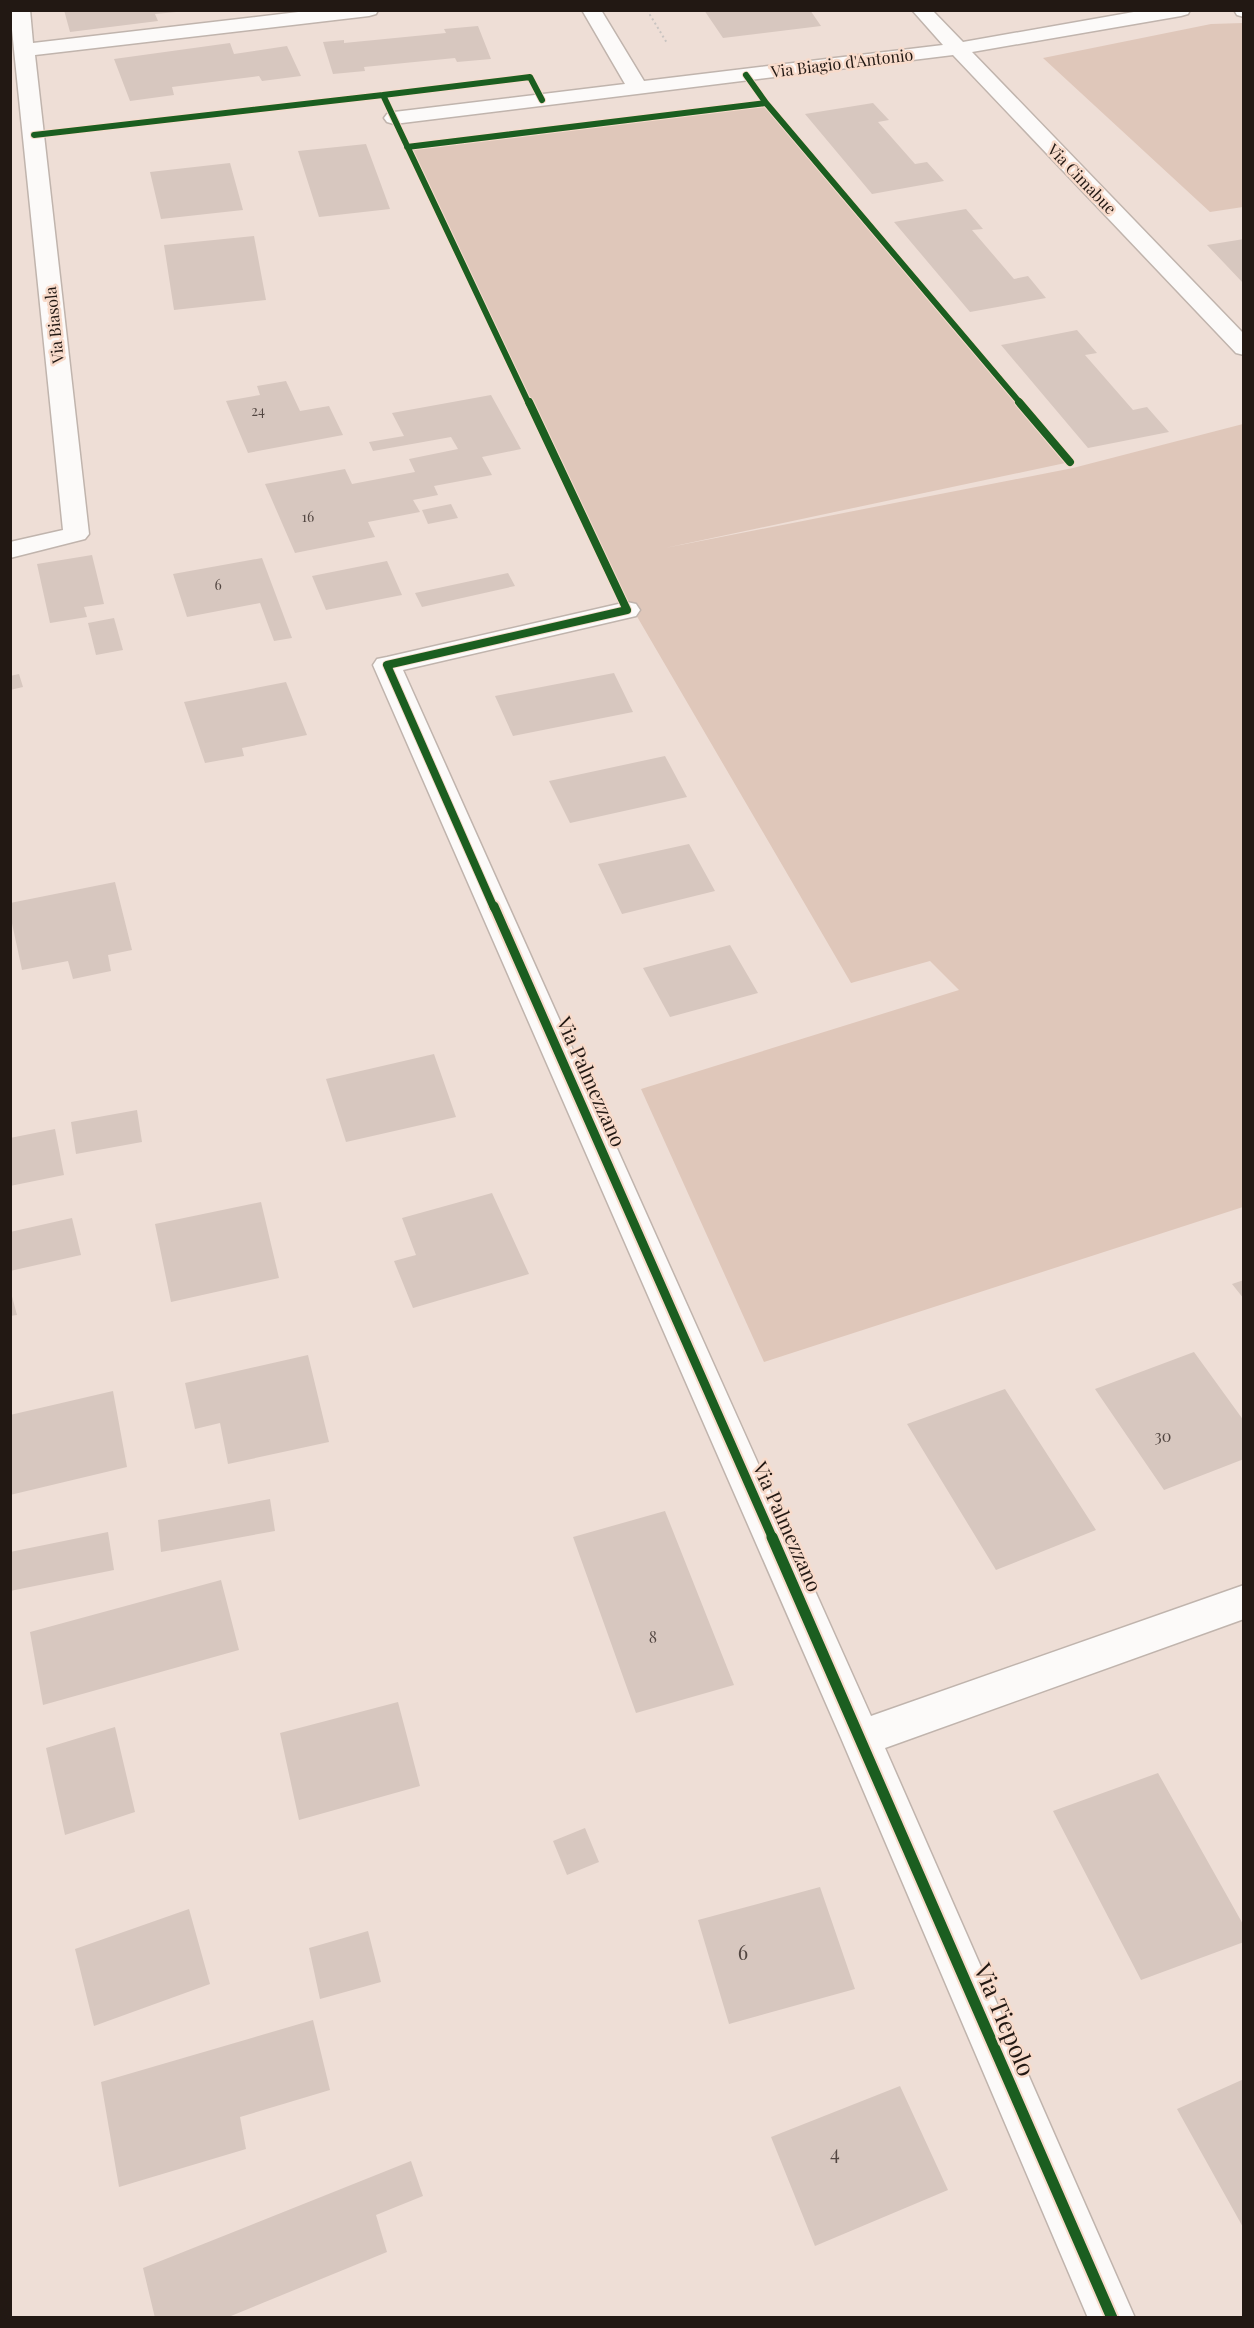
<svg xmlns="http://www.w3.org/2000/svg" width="1254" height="2328" viewBox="0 0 1254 2328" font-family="'Playfair Display',serif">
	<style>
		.green { fill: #dfc7ba }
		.building { fill: #d7c7bf }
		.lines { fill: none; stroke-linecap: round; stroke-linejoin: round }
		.street-casing { stroke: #c0b4ad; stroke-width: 3 }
		.path-far1 { stroke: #c9c4c1; stroke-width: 2; stroke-dasharray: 2 3; stroke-linecap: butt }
		.path { stroke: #c9c4c1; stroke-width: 3; stroke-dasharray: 2 4; stroke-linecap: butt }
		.street { fill: #fcfaf9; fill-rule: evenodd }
		.cycleway-far3-casing { stroke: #f8dbcb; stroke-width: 8 }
		.cycleway-far2-casing { stroke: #f8dbcb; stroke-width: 10 }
		.cycleway-far1-casing { stroke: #f8dbcb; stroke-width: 13 }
		.cycleway-casing { stroke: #f8dbcb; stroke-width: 15 }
		.cycleway-far3 { stroke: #1b5e20; stroke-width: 6 }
		.cycleway-far2 { stroke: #1b5e20; stroke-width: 8 }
		.cycleway-far1 { stroke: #1b5e20; stroke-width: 9 }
		.cycleway { stroke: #1b5e20; stroke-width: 11 }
		.labels { text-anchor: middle; stroke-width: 5; stroke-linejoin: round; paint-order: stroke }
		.far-number-label { font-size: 14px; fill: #524641 }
		.far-street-label { font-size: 16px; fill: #221813; stroke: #f8dbcb }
		.number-label { font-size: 16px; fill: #524641 }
		.street-label { font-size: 20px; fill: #221813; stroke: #f8dbcb }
		.near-number-label { font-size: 20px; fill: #524641 }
		.near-street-label { font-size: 24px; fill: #221813; stroke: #f8dbcb }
	</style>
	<rect width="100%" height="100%" fill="#eeded6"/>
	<!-- green -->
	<path class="green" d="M1243,23V207L1210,212L1043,58L1211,24Z
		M766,103L1070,462L665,548L1073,468L1243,424V1207L764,1362L641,1089L959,990L930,961L851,983L604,560L407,147Z"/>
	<!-- building -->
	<path class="building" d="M64,10H176V12L155,14L158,21L70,32Z
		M704,10H810L821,26L723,38Z
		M478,26L491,59L457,62L455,58L364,67L365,71L333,74L323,42L344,40V43L446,33L444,29Z
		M230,43L234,54L287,46L301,76L262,81L259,76L172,87L174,95L130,101L114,59Z
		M873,103L889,120L878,122L915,164L927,162L944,181L872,194L805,114Z
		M366,144L390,209L319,217L298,151Z
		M230,163L243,210L161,219L150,172Z
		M966,209L983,229L972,230L1014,279L1028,276L1046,298L970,312L894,222Z
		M254,236L266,300L174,310L164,245Z
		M1244,239V284L1207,245Z
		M1077,330L1097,353L1085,355L1133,410L1147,407L1169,432L1088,448L1001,345Z
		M286,381L300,411L329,406L343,435L248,453L226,401L260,395L257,386Z
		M491,395L521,449L482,457L492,475L434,486L438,495L413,500L420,512L368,522L375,537L295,553L265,484L345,469L352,484L415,472L409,459L458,449L451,437L373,451L369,442L404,436L392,413Z
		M451,504L458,518L428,524L422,510Z
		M92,555L104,604L84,607L87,617L50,623L37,564Z
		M262,558L292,638L274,641L260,603L187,617L173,574Z
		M387,561L402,595L326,610L312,576Z
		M508,573L515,586L422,607L415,593Z
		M114,618L123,650L96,655L88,623Z
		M614,673L633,712L513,736L495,696Z
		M19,674L23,687L10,690V676Z
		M286,682L307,735L242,748L244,756L205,763L184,702Z
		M665,756L687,797L570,823L549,781Z
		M689,844L715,891L622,914L598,864Z
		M115,882L132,950L108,955L111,971L73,979L68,961L22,970L10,914V903Z
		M730,945L758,993L670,1017L643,968Z
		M434,1054L456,1117L346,1142L326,1079Z
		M137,1110L142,1142L76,1154L71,1122Z
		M55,1129L64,1175L10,1186V1138Z
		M492,1193L529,1274L413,1308L394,1261L416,1255L402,1218Z
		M261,1202L279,1278L171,1302L155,1224Z
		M72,1218L81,1255L10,1271V1232Z
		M1244,1280V1299L1232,1284Z
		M10,1289L17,1315L10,1316Z
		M1194,1352L1244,1421V1459L1164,1490L1095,1389Z
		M308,1355L329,1442L228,1464L220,1423L195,1429L185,1383Z
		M1005,1389L1096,1530L996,1570L907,1424Z
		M113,1391L127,1467L10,1495V1415Z
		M270,1499L275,1531L161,1552L158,1520Z
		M665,1511L734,1685L636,1713L573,1537Z
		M108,1532L114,1570L10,1591V1552Z
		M221,1580L239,1650L43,1705L30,1632Z
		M398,1702L420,1786L299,1820L280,1733Z
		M115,1727L135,1812L65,1835L46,1748Z
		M1158,1773L1244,1926V1942L1141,1980L1053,1811Z
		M585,1828L599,1862L567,1875L553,1841Z
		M820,1887L855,1989L729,2024L698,1920Z
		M189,1909L210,1984L94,2026L75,1949Z
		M368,1931L381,1982L320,1999L309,1948Z
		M313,2020L330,2090L240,2117L246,2149L119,2187L101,2082Z
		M1244,2079V2229L1177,2109Z
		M900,2086L948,2190L815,2246L771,2137Z
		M411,2161L423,2196L376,2215L387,2252L226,2318H155L143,2268Z"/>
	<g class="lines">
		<!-- street casing -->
		<g class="street-casing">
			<path id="street" d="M10,10H30L33,43L315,10H378L376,14L369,16L35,55L89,534L85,539L10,558V542L63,530Z
				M582,10H601L644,81L943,45L912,10H932L963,42L1145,10H1190L1188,14L1181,16L972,52L1244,334V355L1236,353L953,55L394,124L387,122L384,118L387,114L394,112L625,84Z
				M1234,10H1244V17L1237,15Z
				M627,602L636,604L640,610L636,616L403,670L871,1716L1244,1585V1619L885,1748L1135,2318H1088L841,1738L373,665L377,659L387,657Z"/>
		</g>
		<!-- path-far1 -->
		<path class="path-far1" d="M647,10L667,43
			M76,130L358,98
			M411,155L529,404"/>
		<!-- path -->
		<path class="path" d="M529,402L609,571"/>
		<!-- street -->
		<use href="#street" class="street"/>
		<!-- cycleway-far3 casing -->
		<g class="cycleway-far3-casing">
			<path id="cycleway-far3" d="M383,95L530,77L542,100
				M766,103L1021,404
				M34,135L383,95L529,404
				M407,147L766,103L746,75"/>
		</g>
		<!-- cycleway-far2 casing -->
		<g class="cycleway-far2-casing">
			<path id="cycleway-far2" d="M1019,402L1070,462
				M494,908L387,665L627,610L529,402"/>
		</g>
		<!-- cycleway-far1 casing -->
		<g class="cycleway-far1-casing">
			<path id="cycleway-far1" d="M494,906L773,1539"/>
		</g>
		<!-- cycleway casing -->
		<g class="cycleway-casing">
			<path id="cycleway" d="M772,1537L1112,2318"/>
		</g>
		<!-- cycleway-far3 -->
		<use href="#cycleway-far3" class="cycleway-far3"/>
		<!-- cycleway-far2 -->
		<use href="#cycleway-far2" class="cycleway-far2"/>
		<!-- cycleway-far1 -->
		<use href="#cycleway-far1" class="cycleway-far1"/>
		<!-- cycleway -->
		<use href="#cycleway" class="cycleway"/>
	</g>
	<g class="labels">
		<!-- far-number labels -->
		<g class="far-number-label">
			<text x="258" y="416">24</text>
			<text x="308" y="522">16</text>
			<text x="218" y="590">6</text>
		</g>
		<!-- far-street labels -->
		<g class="far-street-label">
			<text transform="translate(842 63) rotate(-7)" y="6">Via Biagio d'Antonio</text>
			<text transform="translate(1082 179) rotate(46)" y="6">Via Cimabue</text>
			<text transform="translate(54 325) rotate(-96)" y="6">Via Biasola</text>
		</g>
		<!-- number labels -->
		<g class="number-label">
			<text x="1163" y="1442">30</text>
			<text x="653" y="1643">8</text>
		</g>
		<!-- street labels -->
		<g class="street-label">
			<text transform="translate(591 1082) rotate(66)" y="7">Via Palmezzano</text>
			<text transform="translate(787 1527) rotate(66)" y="7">Via Palmezzano</text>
		</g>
		<!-- near-number labels -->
		<g class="near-number-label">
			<text x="743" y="1960">6</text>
			<text x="835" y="2160">4</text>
		</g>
		<!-- near-street labels -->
		<g class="near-street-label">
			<text transform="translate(1004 2020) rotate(67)" y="8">Via Tiepolo</text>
		</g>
	</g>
	<!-- border -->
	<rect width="1254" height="2328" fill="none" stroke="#221813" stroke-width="24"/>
</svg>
